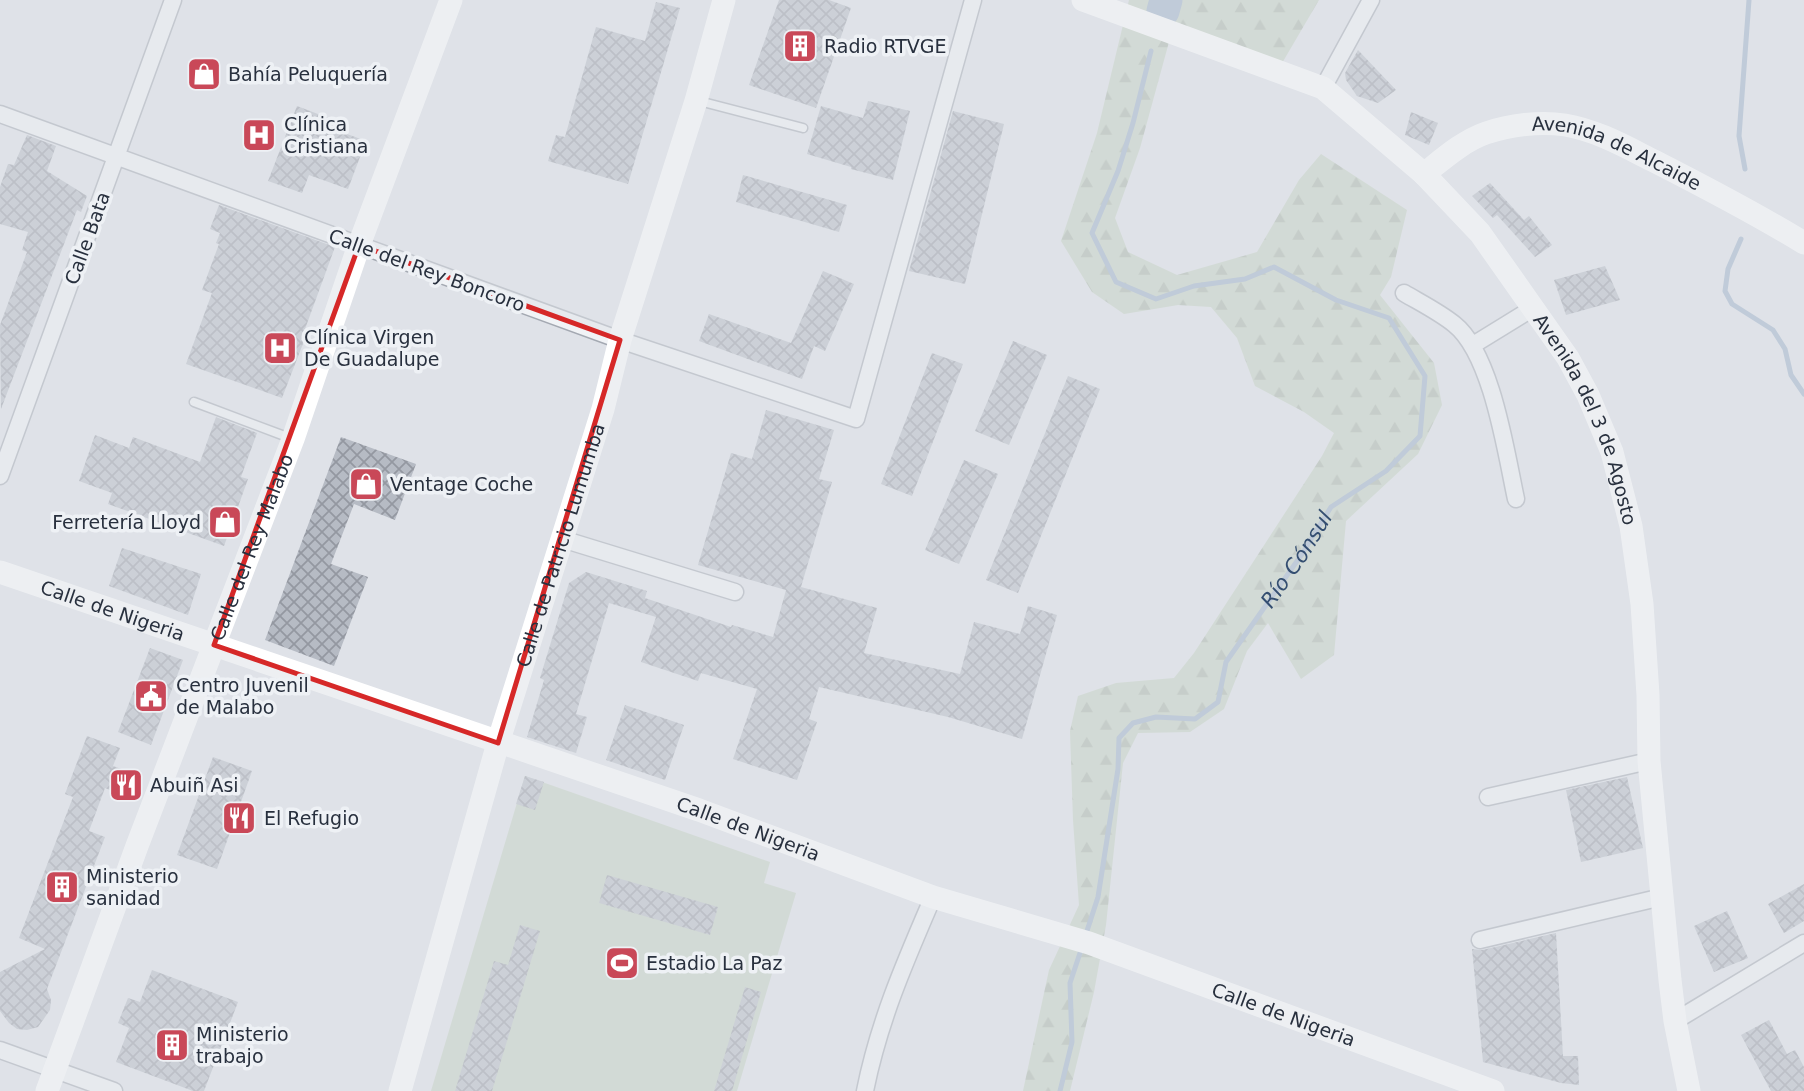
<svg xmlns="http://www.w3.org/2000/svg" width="1804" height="1091" viewBox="0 0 1804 1091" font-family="'DejaVu Sans',sans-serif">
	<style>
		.forest { fill: url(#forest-firs) }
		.garden { fill: #c4d1c0 }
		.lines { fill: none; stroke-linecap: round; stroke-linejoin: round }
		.stream { stroke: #9bafc7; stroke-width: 5 }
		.river { stroke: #9bafc7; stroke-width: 33 }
		.building { fill: url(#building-cross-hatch) }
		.lane-casing { stroke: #a4a9b2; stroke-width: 11 }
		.street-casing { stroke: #a4a9b2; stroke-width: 19 }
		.lane { stroke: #f1f3f6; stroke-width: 8 }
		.street { stroke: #f1f3f6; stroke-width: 16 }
		.secondary { stroke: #fff; stroke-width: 23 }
		.marked { fill: none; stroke: #d62828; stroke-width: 5; stroke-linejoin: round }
		.labels { text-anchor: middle; stroke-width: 7; stroke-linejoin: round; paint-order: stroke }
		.poi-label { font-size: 19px; fill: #28303e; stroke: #eef1f5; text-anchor: start }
		.street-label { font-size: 19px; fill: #28303e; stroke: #eef1f5 }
		.water-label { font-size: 21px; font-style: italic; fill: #344e71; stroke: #eef1f5 }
	</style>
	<defs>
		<pattern id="forest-firs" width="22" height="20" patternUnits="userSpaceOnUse" patternTransform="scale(1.75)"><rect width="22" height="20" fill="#c4d1c0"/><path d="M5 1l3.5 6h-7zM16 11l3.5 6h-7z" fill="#a8b4a6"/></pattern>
		<pattern id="building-cross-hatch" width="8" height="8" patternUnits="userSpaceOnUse" patternTransform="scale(1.75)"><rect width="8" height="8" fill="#b6bbc4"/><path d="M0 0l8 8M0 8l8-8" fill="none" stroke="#9498a1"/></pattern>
	</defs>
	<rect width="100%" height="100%" fill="#dfe2e8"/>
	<!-- forest -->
	<path class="forest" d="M1129,0H1319L1278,70L1172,31L1140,148L1115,218L1128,252L1177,275L1257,252L1299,180L1321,154L1407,210L1391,277L1380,295L1434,363L1442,405L1418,454L1346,521L1334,655L1301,679L1268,623L1247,651L1224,709L1190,732L1138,733L1123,763L1106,925L1094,992L1070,1091H1023L1049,970L1079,905L1073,820L1070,731L1078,696L1116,683L1174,678L1194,653L1322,456L1334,433L1304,412L1255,386L1237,338L1211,307L1178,305L1124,314L1092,292L1061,241L1097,133Z"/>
	<!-- garden -->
	<path class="garden" d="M525,776L770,862L764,883L796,893L737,1091H431Z"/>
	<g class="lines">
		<!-- stream -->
		<g class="stream">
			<path d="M1745,169L1739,136L1749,0"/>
			<path d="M1741,239L1728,269L1725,291L1732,304L1773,330L1785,349L1791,375L1804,394"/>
			<path id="s1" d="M1085,937L1098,897L1118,769L1119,738L1133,723L1156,717L1195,719L1218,702L1226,662L1302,554L1331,507L1386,471L1420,436L1425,376L1389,318L1336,300L1274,267L1245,279L1194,286L1156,299L1116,282L1092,233L1118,171L1133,123L1151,51"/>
			<path d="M1060,1091L1072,1042L1070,983L1082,947"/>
		</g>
		<!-- river -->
		<path class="river" d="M1163,11L1166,0"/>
	</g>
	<!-- building -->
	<path class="building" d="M779,0H829L851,8L816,108L749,85Z
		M656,2L680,8L628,184L548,161L556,135L565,137L596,27L645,41Z
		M1358,50L1396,90L1378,103L1357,96L1346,80L1345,73Z
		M868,101L910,111L893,180L851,169V167L807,154L821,106L863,118Z
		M297,106L331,119L328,127L366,141L348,189L309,175L302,193L268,181Z
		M953,111L1004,124L965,284L909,271Z
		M1411,112L1438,123L1429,145L1405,135Z
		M27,135L56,146L47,171L87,196L81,212L77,210L1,409L0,325L27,252L22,250L28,232L0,224V187L8,164L14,165Z
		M743,175L847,205L839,232L736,202Z
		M1490,183L1524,220L1529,216L1552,245L1535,257L1497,215L1493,218L1472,196Z
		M219,205L335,247L301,340L304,341L282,398L186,364L212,293L202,290L219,244L216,243L220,233L210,229Z
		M1605,266L1620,300L1566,315L1554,280Z
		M823,271L854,284L825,351L814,346L802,379L699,341L709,314L791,343Z
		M1013,341L1047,355L1009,445L975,431Z
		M932,353L963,364L912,496L881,484Z
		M1068,376L1100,389L1018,593L986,580Z
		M766,410L834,430L819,479L832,482L801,587L877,608L864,653L960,674L974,622L1020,634L1028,606L1057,615L1022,739L948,717L819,687L809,719L817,722L797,780L733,759L757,689L701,673L698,681L641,662L656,617L609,603L576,714L587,717L576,753L527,737L544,680L540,678L569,583L586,572L647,591L645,598L731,627L732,625L773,637L786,590L698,565L731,453L752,459Z
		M216,417L257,433L241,477L248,479L224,546L108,504L112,493L79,481L95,435L129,448L133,437L200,462Z
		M341,437L416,464L395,520L354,504L331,564L368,577L334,666L265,640Z
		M964,460L998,474L959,564L925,550Z
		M122,548L201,574L188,615L109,586Z
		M150,648L183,660L151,745L118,732Z
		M625,705L684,725L665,780L606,760Z
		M87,736L120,748L113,766L133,773L124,796L105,788L89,831L105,837L47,989L51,1000L50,1010L38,1027L27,1030L17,1029L9,1023L0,1011V972L45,949L19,938L73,797L65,794Z
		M213,757L252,771L217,869L177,855Z
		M525,776L544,782L535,810L516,804Z
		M1627,777L1643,848L1581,862L1566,790Z
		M607,875L718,907L710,935L599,903Z
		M1804,884V921L1784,933L1768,904Z
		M1727,911L1748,958L1714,972L1694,926Z
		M520,925L540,931L492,1091H455L494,961L508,965Z
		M1556,933L1563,1056H1578L1579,1085L1561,1083L1483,1062L1472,949L1482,950Z
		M152,970L238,1002L204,1091H193L116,1062L129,1028L118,1023L128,998L140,1002Z
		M745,987L761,992L732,1091H714Z
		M1769,1020L1787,1054L1795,1050L1804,1067V1091H1771L1741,1035Z"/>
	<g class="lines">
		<!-- lane casing -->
		<g class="lane-casing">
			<path id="lane" d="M699,101L803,128
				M194,402L290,438"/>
		</g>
		<!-- street casing -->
		<g class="street-casing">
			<path id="street" d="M1323,88L1371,0
				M0,114L620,340L856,419L973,0
				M1404,293C1421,303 1439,312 1454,324C1492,354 1506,453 1516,499
				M1473,345L1533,308
				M0,476L173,0
				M562,539L735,592
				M1488,797L1649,761
				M1480,940L1662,897
				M1675,1021L1804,943
				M0,1050L114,1091
				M865,1091C879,1021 905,962 933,897"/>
		</g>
		<!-- lane -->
		<use href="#lane" class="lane"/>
		<!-- street -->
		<use href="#street" class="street"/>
		<!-- secondary -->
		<g class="secondary">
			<path id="s2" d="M1083,0L1323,88L1424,174L1480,233L1568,358L1588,395L1612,452L1631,526L1642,604L1648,695L1649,761L1670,980L1675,1021L1689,1091"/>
			<path id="s3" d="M1424,174C1443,159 1463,141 1486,133C1510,125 1540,121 1565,125C1596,130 1626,147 1654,161C1705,187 1755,213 1804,243"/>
			<path id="s4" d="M0,572L699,810L933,897L1089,943L1493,1091"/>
			<path id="s5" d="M47,1091L137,846L293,439L359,245L451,0"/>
			<path id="s6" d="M400,1091L498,743L603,409L620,340L696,101L724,0"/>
		</g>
	</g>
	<!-- marked area -->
	<path d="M0 0H1804V1091H0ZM359,245L620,340L498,743L214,645Z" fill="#dfe2e8" fill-opacity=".55" fill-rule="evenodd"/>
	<path class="marked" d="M359,245L620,340L498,743L214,645Z"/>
	<!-- icons -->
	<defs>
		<g id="building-square" transform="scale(1.75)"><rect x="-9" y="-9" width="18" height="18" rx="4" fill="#c94858" stroke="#eef1f5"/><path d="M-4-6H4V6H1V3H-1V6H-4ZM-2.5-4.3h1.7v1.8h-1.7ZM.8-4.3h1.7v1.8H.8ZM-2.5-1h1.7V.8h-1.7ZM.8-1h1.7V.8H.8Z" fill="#fff"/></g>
		<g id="shop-square" transform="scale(1.75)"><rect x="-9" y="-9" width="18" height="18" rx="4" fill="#c94858" stroke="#eef1f5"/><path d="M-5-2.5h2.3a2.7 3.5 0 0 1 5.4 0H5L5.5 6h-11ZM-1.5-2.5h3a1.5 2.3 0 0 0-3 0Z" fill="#fff"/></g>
		<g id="hospital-square" transform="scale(1.75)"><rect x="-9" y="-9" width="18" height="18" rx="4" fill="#c94858" stroke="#eef1f5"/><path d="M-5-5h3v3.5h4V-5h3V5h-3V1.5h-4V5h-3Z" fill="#fff"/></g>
		<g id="civic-square" transform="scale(1.75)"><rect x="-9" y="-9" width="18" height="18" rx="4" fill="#c94858" stroke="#eef1f5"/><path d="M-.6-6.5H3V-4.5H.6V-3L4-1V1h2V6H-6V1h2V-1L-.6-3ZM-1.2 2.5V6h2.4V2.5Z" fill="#fff"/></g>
		<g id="restaurant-square" transform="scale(1.75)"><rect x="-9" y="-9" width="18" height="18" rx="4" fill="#c94858" stroke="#eef1f5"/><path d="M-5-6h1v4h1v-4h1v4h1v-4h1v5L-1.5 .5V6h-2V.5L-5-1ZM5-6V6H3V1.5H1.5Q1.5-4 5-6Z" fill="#fff"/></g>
		<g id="stadium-square" transform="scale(1.75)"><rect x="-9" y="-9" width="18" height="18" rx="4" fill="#c94858" stroke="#eef1f5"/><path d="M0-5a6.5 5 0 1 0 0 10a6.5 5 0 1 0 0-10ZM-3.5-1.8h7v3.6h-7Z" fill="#fff"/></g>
	</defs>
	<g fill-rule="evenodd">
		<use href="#building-square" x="800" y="46"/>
		<use href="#shop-square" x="204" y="74"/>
		<use href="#hospital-square" x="259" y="135"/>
		<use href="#hospital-square" x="280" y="348"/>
		<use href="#shop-square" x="366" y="484"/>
		<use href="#shop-square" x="225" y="522"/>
		<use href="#civic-square" x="151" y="696"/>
		<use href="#restaurant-square" x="126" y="785"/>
		<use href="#restaurant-square" x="239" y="818"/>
		<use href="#building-square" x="62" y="887"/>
		<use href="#stadium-square" x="622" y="963"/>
		<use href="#building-square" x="172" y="1045"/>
	</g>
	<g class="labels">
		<!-- poi labels -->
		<g class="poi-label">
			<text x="824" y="53">Radio RTVGE</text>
			<text x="228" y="81">Bahía Peluquería</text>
			<text x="284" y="131">Clínica<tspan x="284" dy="22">Cristiana</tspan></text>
			<text x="304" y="344">Clínica Virgen<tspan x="304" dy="22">De Guadalupe</tspan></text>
			<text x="390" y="491">Ventage Coche</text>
			<text x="201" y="529" text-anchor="end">Ferretería Lloyd</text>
			<text x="176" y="692">Centro Juvenil<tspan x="176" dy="22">de Malabo</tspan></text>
			<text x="150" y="792">Abuiñ Asi</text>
			<text x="264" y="825">El Refugio</text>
			<text x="86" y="883">Ministerio<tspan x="86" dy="22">sanidad</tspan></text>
			<text x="646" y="970">Estadio La Paz</text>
			<text x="196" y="1041">Ministerio<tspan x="196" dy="22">trabajo</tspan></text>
		</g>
		<!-- street labels -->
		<g class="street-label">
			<text dy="7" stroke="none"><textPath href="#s3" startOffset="212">Avenida de Alcaide</textPath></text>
			<text transform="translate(87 238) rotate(-70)" y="7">Calle Bata</text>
			<text transform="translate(427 270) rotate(20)" y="7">Calle del Rey Boncoro</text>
			<text dy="7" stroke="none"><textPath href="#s2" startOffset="686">Avenida del 3 de Agosto</textPath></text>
			<text dy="7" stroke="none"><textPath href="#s6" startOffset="569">Calle de Patricio Lumumba</textPath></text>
			<text dy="7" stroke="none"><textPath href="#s5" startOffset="581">Calle del Rey Malabo</textPath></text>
			<text dy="7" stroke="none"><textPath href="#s4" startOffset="119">Calle de Nigeria</textPath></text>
			<text dy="7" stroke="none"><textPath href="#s4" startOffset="791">Calle de Nigeria</textPath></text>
			<text dy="7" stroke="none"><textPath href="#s4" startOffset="1358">Calle de Nigeria</textPath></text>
		</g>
		<!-- water labels -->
		<g class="water-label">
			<text dy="7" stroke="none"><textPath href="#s1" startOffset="480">Río Cónsul</textPath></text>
		</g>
	</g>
</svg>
